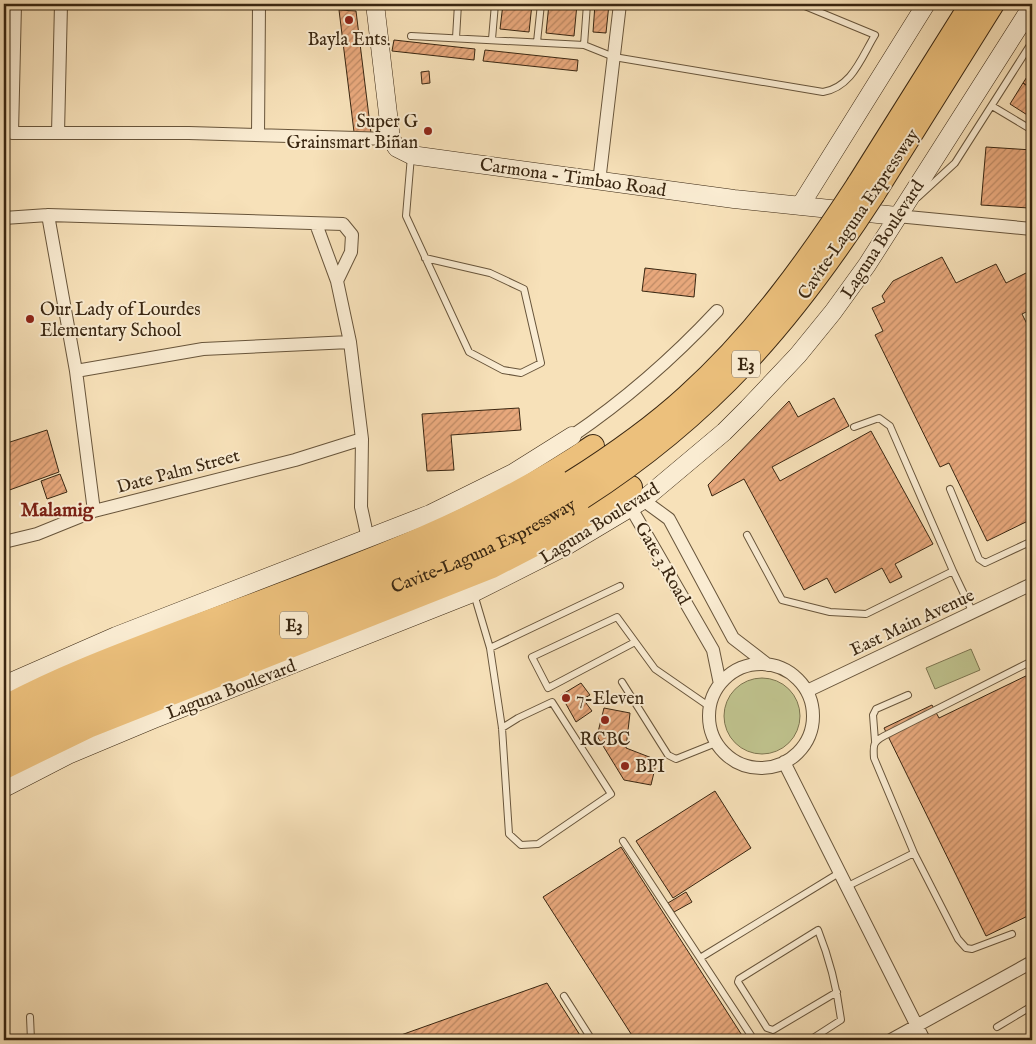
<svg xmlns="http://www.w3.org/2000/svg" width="1036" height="1044" viewBox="0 0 1036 1044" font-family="'IM FELL English',serif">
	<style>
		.green { fill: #bfc28d; stroke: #7c744f }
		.building { fill: url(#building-hatch); stroke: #392611 }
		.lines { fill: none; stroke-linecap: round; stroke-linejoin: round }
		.lane-casing { stroke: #68553b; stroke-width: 8 }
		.street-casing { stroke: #68553b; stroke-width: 14 }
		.secondary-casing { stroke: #392611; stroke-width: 19 }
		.highway-casing { stroke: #392611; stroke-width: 24 }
		.lane { stroke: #faecd2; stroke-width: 6 }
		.street { stroke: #faecd2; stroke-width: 12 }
		.secondary { stroke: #faecd2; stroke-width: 18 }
		.highway { stroke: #ecc07c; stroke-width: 22 }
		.highway-bridge-casing { stroke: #392611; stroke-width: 24; stroke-linecap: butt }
		.highway-bridge { stroke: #ecc07c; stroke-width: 22 }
		.poi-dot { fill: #8f2418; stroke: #faecd2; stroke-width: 2 }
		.labels { text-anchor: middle; stroke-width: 4; stroke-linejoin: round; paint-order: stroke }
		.shield { fill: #faecd2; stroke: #73614b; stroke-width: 1 }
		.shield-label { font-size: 16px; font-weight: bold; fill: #392611 }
		.poi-label { font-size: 18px; fill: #392611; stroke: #faecd2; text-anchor: start }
		.street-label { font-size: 18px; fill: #392611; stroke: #faecd2 }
		.quarter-label { font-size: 20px; font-weight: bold; fill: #7a1f14; stroke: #faecd2 }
	</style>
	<defs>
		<pattern id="building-hatch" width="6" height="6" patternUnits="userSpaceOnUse" patternTransform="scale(1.25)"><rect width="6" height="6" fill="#e8a87c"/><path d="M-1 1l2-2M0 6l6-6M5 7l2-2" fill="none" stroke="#bd8964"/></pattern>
	</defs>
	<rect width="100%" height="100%" fill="#f7e1b9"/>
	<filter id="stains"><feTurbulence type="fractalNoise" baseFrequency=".004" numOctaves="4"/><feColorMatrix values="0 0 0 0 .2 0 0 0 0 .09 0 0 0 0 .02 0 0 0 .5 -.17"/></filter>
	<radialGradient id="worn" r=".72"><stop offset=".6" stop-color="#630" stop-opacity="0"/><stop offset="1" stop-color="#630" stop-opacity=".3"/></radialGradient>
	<!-- green -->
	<path class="green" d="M971,649L980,670L935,689L926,668Z
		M724 716a38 38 0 1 1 76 0a38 38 0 1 1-76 0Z"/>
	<!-- building -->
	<path class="building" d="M503,4H532L529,32L500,29Z
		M549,4H577L574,36L546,33Z
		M595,4H609L606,33L593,32Z
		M339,10L356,11L371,133L354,132Z
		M394,40L475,49L474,60L392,51Z
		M485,50L578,60L577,71L483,61Z
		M1032,69V89L1023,83Z
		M429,71L430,83L422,84L421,72Z
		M1023,83L1032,89V118L1010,104Z
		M986,147L1032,150L1029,208L981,205Z
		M942,257L956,283L996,264L1006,283L1032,270V309L1022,314L1032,334V519L987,541L949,463L940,467L875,335L883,331L872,308L885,302L882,296L893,281Z
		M645,268L696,274L694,297L642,291Z
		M834,398L849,426L772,467L780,481L871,431L933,544L895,564L902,577L890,583L882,568L835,593L827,578L804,590L744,479L712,496L708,485L789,401L798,417Z
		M519,408L521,430L451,435L454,470L427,471L422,414Z
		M47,430L59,472L4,492V444Z
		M60,474L67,492L47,499L41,481Z
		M1032,673V914L986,936L884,728L932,705L939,718Z
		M581,683L590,695L583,699L592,711L576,722L561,695Z
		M604,708L630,713L626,748L657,760L651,785L624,780L597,736Z
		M715,791L751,848L673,898L636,841Z
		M621,847L745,1040H635L543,897Z
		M686,892L692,902L674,912L668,903Z
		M547,983L583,1040H387Z"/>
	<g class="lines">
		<!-- lane casing -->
		<g class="lane-casing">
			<path id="lane" d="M670,4H677
				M411,36L584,45L614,57L823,92C852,87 861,58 875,35L800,4
				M456,38L458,4
				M492,39L495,4
				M537,42L541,4
				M584,45L587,4
				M992,106L1032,130
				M411,156L406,216L469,352L503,370L521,373L541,363L524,289L490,273L425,258
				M918,197L955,163L1032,42
				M854,427L879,418L890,426L953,571
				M950,489L979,559L985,563L1032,541
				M747,535L782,600L830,612L866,614L953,571L973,613
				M474,594L490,648L502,728L509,834L521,845L538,844L611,794L552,702L518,718L502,728
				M635,642L548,688L532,657L617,617L655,669L710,707
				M490,648L620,586
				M622,682L668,755L676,759L716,743
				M875,741L873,715L876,709L908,695
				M623,841L754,1040
				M846,887L914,853
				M1012,934L972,949L966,948L958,939L914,853L874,758C873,745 873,742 884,736L1032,661
				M700,958L839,873
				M564,996L592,1040
				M30,1017L31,1040
				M997,1027L1032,1006
				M810,1040L841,1020C837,988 830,960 818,930L739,979L738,982L767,1028L773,1030L837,992"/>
		</g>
		<!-- street casing -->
		<g class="street-casing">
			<path id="street" d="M15,4L12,133H189L391,139
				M58,133L61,4
				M258,135L259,4
				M599,182L620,4
				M48,215L76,371L94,511
				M897,216L1032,229
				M4,218L48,215L343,224L352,235L351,252L337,281
				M316,224L337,281L350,342L362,439L361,507L368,539
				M76,371L203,349L350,342
				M572,436C625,400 673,358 717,311
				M643,500L669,519L733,638L768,665
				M631,508L713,650L720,684
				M4,542L37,534L94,511L295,460L362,439
				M709 716a52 52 0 1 1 104 0a52 52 0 1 1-104 0Z
				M807,691L1032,584
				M784,762L924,1040
				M891,1040L1032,962"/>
		</g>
		<!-- secondary casing -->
		<g class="secondary-casing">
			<path id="secondary" d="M375,4L391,139L397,148L411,155L734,199L897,216
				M800,206L926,4
				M4,685L116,636L430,514L513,473L572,436
				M4,788L68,755L154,719L473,593L566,546L643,500L724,432L748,408L798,355L833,312L867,265L1032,6"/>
		</g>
		<!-- highway casing -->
		<g class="highway-casing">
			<g id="highway">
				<path d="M858,184L971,4"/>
				<path d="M874,194L993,4"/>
				<path d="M4,707C58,678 116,656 174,634C313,581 469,531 593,446"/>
				<path d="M4,726C188,633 394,589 571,482"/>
				<path id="s1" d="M4,747L78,711L154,680L458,562L523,532L582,498"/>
				<path d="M4,768L88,727L492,567L556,534L631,487"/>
			</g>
		</g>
		<!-- lane -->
		<use href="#lane" class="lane"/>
		<!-- street -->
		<use href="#street" class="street"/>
		<!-- secondary -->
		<use href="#secondary" class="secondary"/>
		<!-- highway -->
		<use href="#highway" class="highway"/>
		<!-- highway-bridge casing -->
		<g class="highway-bridge-casing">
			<path id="highway-bridge" d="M571,482C612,456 651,429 687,396C755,335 808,261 858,184
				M582,498C711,415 791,322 874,194"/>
		</g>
		<!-- highway-bridge -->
		<use href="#highway-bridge" class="highway-bridge"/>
	</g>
	<!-- markers -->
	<g class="poi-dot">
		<circle cx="349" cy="20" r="5"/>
		<circle cx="428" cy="131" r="5"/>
		<circle cx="30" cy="319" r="5"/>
		<circle cx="566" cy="698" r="5"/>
		<circle cx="605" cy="720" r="5"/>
		<circle cx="625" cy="766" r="5"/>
	</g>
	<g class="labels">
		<!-- shield labels -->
		<g class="shield">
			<rect x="732" y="350.5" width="28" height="27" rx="4"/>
			<rect x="280" y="611.5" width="28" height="27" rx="4"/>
		</g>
		<g class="shield-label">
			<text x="746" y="370">E3</text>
			<text x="294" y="631">E3</text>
		</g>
		<!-- poi labels -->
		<g class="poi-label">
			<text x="349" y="45" text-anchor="middle">Bayla Ents.</text>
			<text x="418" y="127" text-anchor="end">Super G<tspan x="418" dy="21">Grainsmart Biñan</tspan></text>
			<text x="40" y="315">Our Lady of Lourdes<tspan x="40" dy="21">Elementary School</tspan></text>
			<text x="576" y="704">7-Eleven</text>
			<text x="605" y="745" text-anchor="middle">RCBC</text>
			<text x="635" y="772">BPI</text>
		</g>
		<!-- street labels -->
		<g class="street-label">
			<text transform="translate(573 177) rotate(8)" y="6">Carmona - Timbao Road</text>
			<text transform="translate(858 214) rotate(-56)" y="6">Cavite–Laguna Expressway</text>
			<text transform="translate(882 239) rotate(-57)" y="6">Laguna Boulevard</text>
			<text transform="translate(178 471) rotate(-15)" y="6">Date Palm Street</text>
			<text transform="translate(599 523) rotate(-32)" y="6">Laguna Boulevard</text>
			<text dy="6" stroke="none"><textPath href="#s1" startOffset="520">Cavite–Laguna Expressway</textPath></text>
			<text transform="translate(663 563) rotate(60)" y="6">Gate 3 Road</text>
			<text transform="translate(912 622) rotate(-25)" y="6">East Main Avenue</text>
			<text transform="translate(231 689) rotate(-21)" y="6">Laguna Boulevard</text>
		</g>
		<!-- quarter labels -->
		<g class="quarter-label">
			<text x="57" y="516">Malamig</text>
		</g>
	</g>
	<!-- margin -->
	<rect width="1036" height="1044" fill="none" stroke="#f7e1b9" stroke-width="20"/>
	<rect x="5" y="5" width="1026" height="1034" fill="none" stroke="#392611" stroke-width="2.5"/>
	<rect x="10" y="10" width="1016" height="1024" fill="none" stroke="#392611"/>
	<rect width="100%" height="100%" filter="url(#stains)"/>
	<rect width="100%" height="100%" fill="url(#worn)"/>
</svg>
